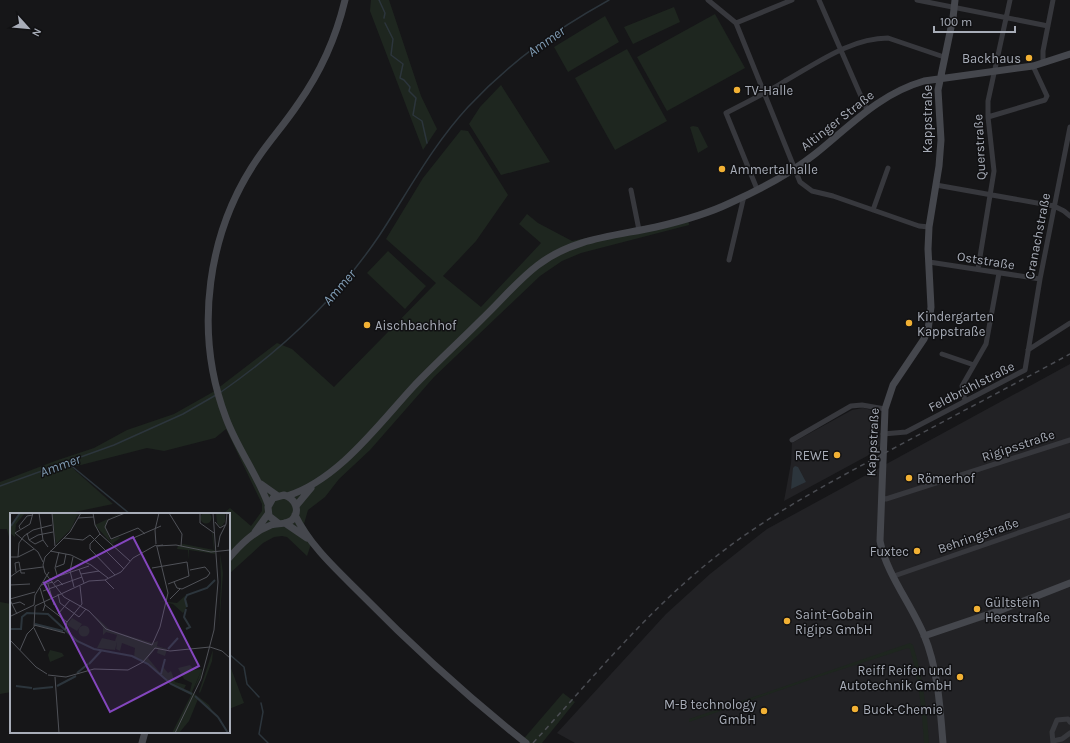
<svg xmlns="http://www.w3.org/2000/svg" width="1070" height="743" viewBox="0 0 1070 743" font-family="Karla,sans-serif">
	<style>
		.built { fill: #222225 }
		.green { fill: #1e261f }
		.water { fill: #2c353c }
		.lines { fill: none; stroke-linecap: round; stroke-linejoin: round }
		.stream { stroke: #2c353c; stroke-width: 1.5 }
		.street { stroke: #37383d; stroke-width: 5 }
		.secondary { stroke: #45474d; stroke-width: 7 }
		.rail { stroke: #4a4c52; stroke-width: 1.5; stroke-dasharray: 5 4; stroke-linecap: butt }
		.poi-dot { fill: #f2b134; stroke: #111113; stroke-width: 1.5 }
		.labels { text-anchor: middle; stroke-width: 3; stroke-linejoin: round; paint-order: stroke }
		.poi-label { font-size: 13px; fill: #a8adb8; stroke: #111113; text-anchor: start }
		.street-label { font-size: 13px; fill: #a8adb8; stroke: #111113 }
		.water-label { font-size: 14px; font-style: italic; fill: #7f9bb3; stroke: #111113 }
		.inset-river { fill: none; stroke: #2c353c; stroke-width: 2 }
		.inset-road { fill: none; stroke: #505258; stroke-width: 1 }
		.view { fill: #8446be; fill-opacity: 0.15; stroke: #8446be; stroke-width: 2 }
		.inset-edge { fill: none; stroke: #a8adb8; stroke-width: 2 }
	</style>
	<rect width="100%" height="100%" fill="#161618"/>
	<!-- built -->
	<path class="built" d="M1070,364V743H575L557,733L666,614L710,574L767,529Z
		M863,408L876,411L878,414L880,446L867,456L784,501L791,463L792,443L852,410Z"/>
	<!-- green -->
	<path class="green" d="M371,0H389L421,96L437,129L423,150L370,11Z
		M674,7L680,22L633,44L624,27Z
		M715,14L745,68L667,111L637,57Z
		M605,16L619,42L568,72L554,47Z
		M627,49L667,121L615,150L575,78Z
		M501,85L550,162L501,175L469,124L480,107Z
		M693,126L698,127L708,147L698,153L690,127Z
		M461,130L468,131L508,195L476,241L443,276L481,307L541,243L519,224L527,214L538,223L572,241L688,217L689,225L581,253L562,261L540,276L434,377L370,450L339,479L325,497L308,510L304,524L313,538L307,556L287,537L282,536L274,537L263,543L229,574V514L225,512L230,508L251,526L262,511V504L226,429L215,438L164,451L147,448L77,466L69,465L113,504L65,514H11V545L7,529H0V482L55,461L94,448L127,430L174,414L213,392L277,343L292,349L334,387L436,283L386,239L423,178Z
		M388,251L426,286L405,309L367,273Z
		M0,602L11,604V692L0,694Z
		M910,643L913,645C923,677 927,710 929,743H924C922,711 919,680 910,649L908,648L818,677L689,722V719Z
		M229,663L244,703L229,709Z
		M563,693L575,702L542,743H520Z"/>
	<!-- water -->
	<path class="water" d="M795,466L798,467L806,482L791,489L793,468Z"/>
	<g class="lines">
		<!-- stream -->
		<path class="stream" d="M379,0L385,13L384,18
			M385,23L393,39L391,55L403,64L400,78L404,80L410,87L409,91L416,98L413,115L422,121L427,143
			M221,392C283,349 337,298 379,236C408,192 432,146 468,107C510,62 555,30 609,0
			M68,463L130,514
			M0,486L114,445L183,414L216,395
			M229,654L244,667L247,684L259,697
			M261,703L263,712L259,734L268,743"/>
		<!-- street -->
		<path class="street" d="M708,0L736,23L800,182L812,191L833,196L919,226L929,227
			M819,0L867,110
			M917,0L1048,26
			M736,23L792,0
			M1043,63V51L1053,0
			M988,117L1045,100L1047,96L1033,66
			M936,185L1054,206L1064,211L1070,216
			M757,189L726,113C746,103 766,93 785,81C817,63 851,38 888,38L944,57
			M631,190L639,230
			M873,210L888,168
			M729,260L744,196
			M929,262L1040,279
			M978,269L994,171L988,117V101L1010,0
			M1028,350L1070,323
			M942,354L974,365
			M965,401L962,386L986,344L999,273
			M883,434L906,432L1025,370L1040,279L1070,127
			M792,440L851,406L862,405L885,409
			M882,498L886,499L1070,440
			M894,576L1070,515
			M1053,741L1062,739L1070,733
			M1053,743L1052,732L1057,720L1068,719L1070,722"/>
		<!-- secondary -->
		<path class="secondary" d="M261,484L278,496
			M287,496C338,480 378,425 413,387C435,364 459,342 482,319C501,301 518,280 538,265C573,238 615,236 656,227C682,221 707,214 730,203C759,190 790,174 815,154C850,126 879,94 924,81L1033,66L1070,54
			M268,504C257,474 237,448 226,418C193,331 207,230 260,155C272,138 286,122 298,104C320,73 336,38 345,0
			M296,506L311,488
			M295,515C310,546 337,570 361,594C413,647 468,697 526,743
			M285,523L307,538
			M255,532L268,514
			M229,558C241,544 253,532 271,525C278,523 286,525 292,520C301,511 295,498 284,495L273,498L268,507L269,516L278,523
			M924,636L1001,610L1070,583
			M142,743L145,732
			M943,743C940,707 938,669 924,635C911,604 886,573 880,541L885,409L893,385L924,339L928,330L931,307L928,249L929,227L939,166L941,140L938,90L953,18L955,0"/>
		<!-- rail -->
		<path class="rail" d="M533,743C592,679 646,612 714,558C771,513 834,480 898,446C955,415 1013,385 1070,354"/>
	</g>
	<!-- markers -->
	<g class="poi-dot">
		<circle cx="1029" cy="58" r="4"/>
		<circle cx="737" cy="90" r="4"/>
		<circle cx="722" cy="169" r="4"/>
		<circle cx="909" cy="323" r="4"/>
		<circle cx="367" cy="325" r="4"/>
		<circle cx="837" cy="455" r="4"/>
		<circle cx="909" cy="478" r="4"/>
		<circle cx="917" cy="551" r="4"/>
		<circle cx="977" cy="609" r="4"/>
		<circle cx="787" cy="621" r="4"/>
		<circle cx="960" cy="677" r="4"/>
		<circle cx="855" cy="709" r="4"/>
		<circle cx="764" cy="711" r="4"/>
	</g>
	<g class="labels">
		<!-- poi labels -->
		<g class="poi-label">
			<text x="1021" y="63" text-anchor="end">Backhaus</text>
			<text x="745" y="95">TV-Halle</text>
			<text x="730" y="174">Ammertalhalle</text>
			<text x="917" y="321">Kindergarten<tspan x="917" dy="15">Kappstraße</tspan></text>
			<text x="375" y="330">Aischbachhof</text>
			<text x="829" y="460" text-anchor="end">REWE</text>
			<text x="917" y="483">Römerhof</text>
			<text x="909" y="556" text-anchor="end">Fuxtec</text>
			<text x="985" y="607">Gültstein<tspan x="985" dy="15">Heerstraße</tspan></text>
			<text x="795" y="619">Saint-Gobain<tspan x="795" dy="15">Rigips GmbH</tspan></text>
			<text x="952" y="675" text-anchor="end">Reiff Reifen und<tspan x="952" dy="15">Autotechnik GmbH</tspan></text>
			<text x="756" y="709" text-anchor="end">M-B technology<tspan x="756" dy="15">GmbH</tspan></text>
			<text x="863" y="714">Buck-Chemie</text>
		</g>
		<!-- street labels -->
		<g class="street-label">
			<text transform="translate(927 119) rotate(-90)" y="5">Kappstraße</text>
			<text transform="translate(837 120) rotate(-38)" y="5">Altinger Straße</text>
			<text transform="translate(979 147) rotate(-93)" y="5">Querstraße</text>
			<text transform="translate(1037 236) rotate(-79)" y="5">Cranachstraße</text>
			<text transform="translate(986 260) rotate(9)" y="5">Oststraße</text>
			<text transform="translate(971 386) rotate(-27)" y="5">Feldbrühlstraße</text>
			<text transform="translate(872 442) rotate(-87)" y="5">Kappstraße</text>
			<text transform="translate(1018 445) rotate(-18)" y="5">Rigipsstraße</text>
			<text transform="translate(978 535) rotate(-19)" y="5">Behringstraße</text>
		</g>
		<!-- water labels -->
		<g class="water-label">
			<text transform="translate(546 41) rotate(-35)" y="5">Ammer</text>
			<text transform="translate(339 287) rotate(-49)" y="5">Ammer</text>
			<text transform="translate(60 465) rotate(-20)" y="5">Ammer</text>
		</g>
	</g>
	<!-- overview -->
	<g transform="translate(10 513)">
		<rect width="220" height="220" fill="#161618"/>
		<path d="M190.5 5a5.5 5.5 0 1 1 11 0a5.5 5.5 0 1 1-11 0ZM9,0H15L6,11L5,24L0,20V14ZM42,0H72L67,3L61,16L46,31ZM112,0L98,6L95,14L100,27L109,24L110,25L102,31L85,12L106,2ZM206,0H215V9L211,14L207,10ZM189,6L203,20L205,41L179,37L178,47V37L167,36L168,33L173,31L204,37L202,19ZM210,40L213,60L209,115L211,69ZM175,83L178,92L173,100L163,91L149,88L167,90ZM84,102L100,117L142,130L148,128L147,133L157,136L155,143L147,140L148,136H145L138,145L151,161L153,154L158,160L161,158L165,169L176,172L174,176L180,178L182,170L174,166L168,155L180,152L184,157L192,156L191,164L184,176L191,158L182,179L199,192L203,199L188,186L179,208L169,220H162L181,182L165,174L139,152L124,144L125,135L112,130L110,138L106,136L107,129L105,137L87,135L92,125L105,128L107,122L96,119L93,122V115ZM62,105L72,111L67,118L57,112ZM68.5 118a5.5 5.5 0 1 1 11 0a5.5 5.5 0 1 1-11 0ZM40,137L52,140L54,143L40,149L38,142ZM203,137L202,148L190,180L189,179Z" fill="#1e261f"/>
		<path class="inset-river" d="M1,13L10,0M177,94L175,86L177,82L197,75L205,67M176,96L174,104L180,114L176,116M25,111L53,118M0,116H11L12,104L17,100L38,101L67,128L84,136L122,143L138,151L161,171L182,181M158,136L168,125M79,151L91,138M67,160L78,151M151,161L155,146M6,173L22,175M47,173L66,163M23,176L43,174M185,183L208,204M208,204L218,220"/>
		<path class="inset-road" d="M23,0L20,11L5,20L28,39L33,49M29,0L33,27L38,34M42,0L45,33M71,0L60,19L35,44L33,52L35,60L54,84L79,98L96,116L142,132L150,114L158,80L147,34M83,0L85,12L90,21L120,48M115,0L98,7L95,14L101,26L128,15L135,21M159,0L172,21L171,33M190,0V10L204,20M68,5L84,4M205,9L210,15L215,12M10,16L9,13L17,3L23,2M17,20L19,27L25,31L33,27M90,21L80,31V36L105,62M54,25L73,27L80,22L114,56M121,26L151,13M19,27L28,22L43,19M146,31L145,17L149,0M153,32L146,33L166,32L201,39L220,37M208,34L210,23L216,11L217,0M40,38L61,42L81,52L98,65M0,44H8L24,36M8,44L9,30L14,23L23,17L42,12M63,44L60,58L64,74M46,54L54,51L56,41M142,55L177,49L179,63L158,71M69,56L74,70M6,59L5,50L9,49L11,60H15M71,61L89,58M47,62L45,55L49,39M0,64L10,57L33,54M40,66L79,53M95,67L104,76M164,69L167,75L172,76L197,64L200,60L195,54L180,57M44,70L48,67L53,72M38,71L44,92M0,72L20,71M31,72L43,69M30,75L35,92L33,98M33,78L72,64M48,81L50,90L69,104L76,96M0,86L25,79M160,86L170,76M0,87L7,101M2,91L10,89L15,92M24,92L25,82L39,59M35,92L57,109M25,93L79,68L95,67L111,59L123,45L146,32M48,101L60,87M1,103L24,92M24,112L55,120M24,115L35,138M55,117L57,109L72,91L70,73M0,127L26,154L37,161M10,137L17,121L24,114L25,93M38,162L56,164L84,156L118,157L133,149L145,135L160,138L200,134L212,138L220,145M45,164L49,220M165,220L191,166L204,117L208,69L203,0"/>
		<path class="view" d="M123,24L189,153L100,199L34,70Z"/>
		<rect width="220" height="220" class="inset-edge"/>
	</g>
	<!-- north arrow -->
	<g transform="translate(28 28) rotate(117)" stroke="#111113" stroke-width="3" paint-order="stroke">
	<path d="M0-3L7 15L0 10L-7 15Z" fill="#a8adb8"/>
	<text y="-6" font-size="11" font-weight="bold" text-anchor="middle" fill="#a8adb8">N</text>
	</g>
	<!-- scale -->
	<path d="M934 26v6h81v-6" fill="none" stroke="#a8adb8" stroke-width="2"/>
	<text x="940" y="26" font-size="12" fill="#a8adb8" stroke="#111113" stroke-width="3" paint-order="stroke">100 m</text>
</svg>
